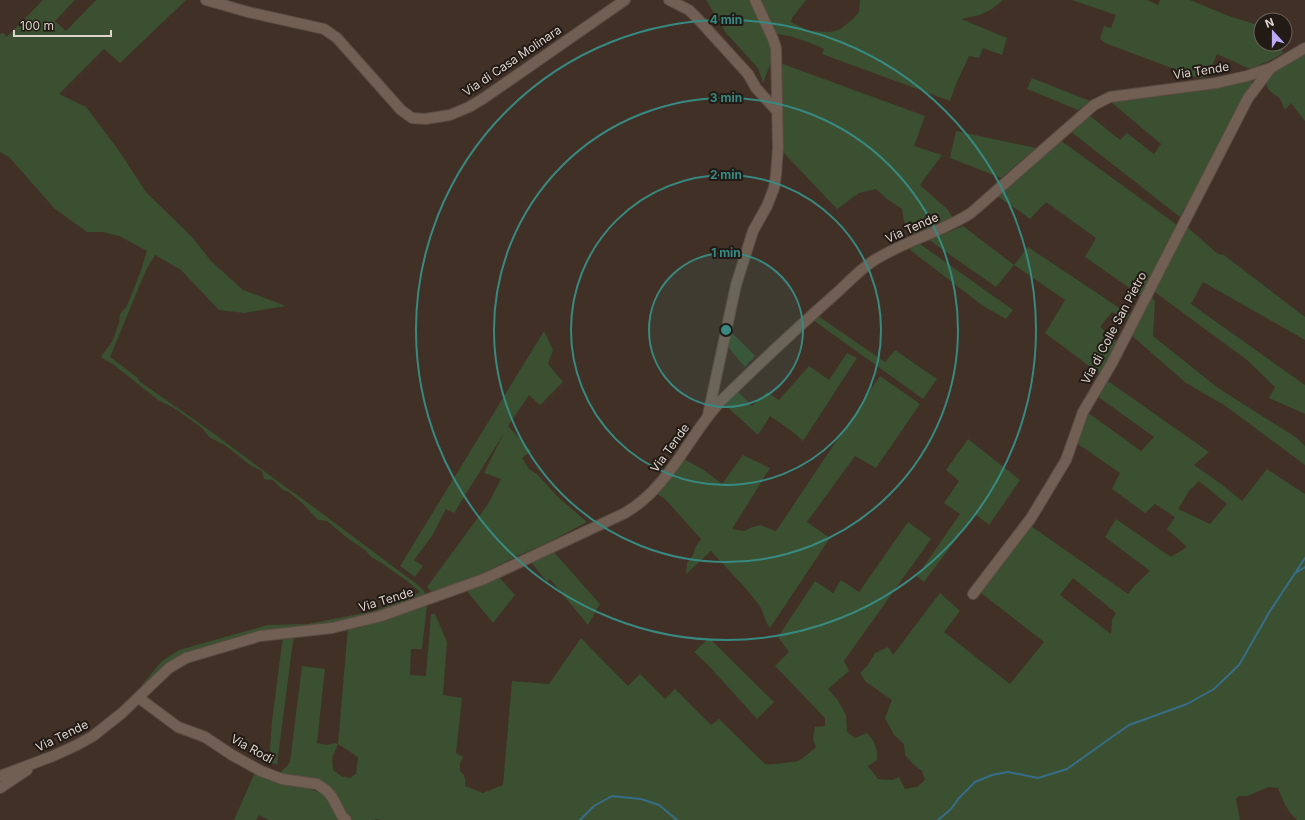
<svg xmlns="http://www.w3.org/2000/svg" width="1305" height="820" viewBox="0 0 1305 820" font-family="Inter,sans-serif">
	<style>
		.green { fill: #3a5030; fill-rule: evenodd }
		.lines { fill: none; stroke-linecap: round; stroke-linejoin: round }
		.stream { stroke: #386d89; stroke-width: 2 }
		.minor-casing { stroke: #5a4c43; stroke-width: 12 }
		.minor { stroke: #715f54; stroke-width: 10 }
		.ring { fill: none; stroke: #388981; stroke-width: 2 }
		.labels { text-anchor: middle; stroke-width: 4; stroke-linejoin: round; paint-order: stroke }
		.street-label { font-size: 12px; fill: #ded3cd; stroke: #211a15 }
		.centre { fill: #388981; stroke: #211a15; stroke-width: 2 }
		.ring-label { font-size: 12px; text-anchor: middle; font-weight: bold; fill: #388981; stroke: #211a15; stroke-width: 4; stroke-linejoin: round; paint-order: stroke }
	</style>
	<rect width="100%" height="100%" fill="#403026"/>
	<!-- green -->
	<path class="green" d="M43,0H75L55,21L66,31L96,0H186L120,63L104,49L59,94L86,107L117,148L146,192L193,238L211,261L243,290L286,306L244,313L219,310L181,270L155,255L146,270L110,357L138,378L139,381L209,430L284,486L296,494L418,585L424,591L426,597L376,615L185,654L172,660L143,689L141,688V686L162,661L179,650L268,625L308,624L374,611L404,600L420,592L407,581L380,562L371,557L366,551L346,537L333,526L327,521L318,520L302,503L289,492L283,490L273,480L264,479L262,471L250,465L226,446L209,437L202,428L174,408L158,400L114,365L102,358V355L112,342L119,323L120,314L127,306L140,273L147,251L119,236L103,232H87L54,208L9,157L0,152V34L3,33L7,37Z
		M706,0H806L792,18L791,22L809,31L830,32L839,30L853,19L859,12L860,0H1003L992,9L980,15L961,19L1007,38L1002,55L983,48L979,58L969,56L956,84L950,101L822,54L824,49C807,41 790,35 771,33L774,55L763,83L758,68L726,33Z
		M1072,0H1147L1158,5L1160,0H1190L1229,16L1261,26V44H1277L1281,47L1283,53L1269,61L1250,69L1217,54L1208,76L1198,78L1105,43L1100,39L1104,26L1111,28L1116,15Z
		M1305,50V121L1291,103L1285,110C1283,106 1282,102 1280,99C1275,94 1269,92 1267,86C1261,72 1295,56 1305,50Z
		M780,63L925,116L914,146L942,155L920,185L948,210L954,220L914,235L909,234L904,221L902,209L887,199L876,189L859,193L837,209L783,152Z
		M1032,78L1090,101L1078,110L1027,89Z
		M1252,79V82L1180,217L1070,131L1089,115L1120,140L1127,133L1154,154L1161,144L1111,102Z
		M956,131L1036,148L1001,178L950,158Z
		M1060,140L1177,225L1141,296L1085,257L1096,238L1046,202L1030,219L996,195Z
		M963,226L1014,265L1028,247L1130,315L1127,319L1112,312L1100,327L1117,341L1100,374L1045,333L1065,300L1014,265L996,287L929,240Z
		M1187,227L1218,254L1224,255L1305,317V340L1203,282L1191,304L1305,385V414L1269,398L1275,387L1247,360L1152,290Z
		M920,244L1013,310L1006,319L983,306L909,249Z
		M1151,295L1155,302L1153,336L1218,388L1297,438L1305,446V465L1224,405L1186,383L1131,335Z
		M818,316L885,362L895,350L937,379L923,399L813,320Z
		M544,331L553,350L548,364L563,382L540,405L529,395L508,426L531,451L522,458L529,469L537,474L558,497L587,522L547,543L515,557L473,578L433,593L427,587L488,504L501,479L484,473L504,433L454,513L446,509L432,536L414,560L423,566L415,577L400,566Z
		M731,332L755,356L745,367L728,347Z
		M847,353L857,358L803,441L793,432L770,416L758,435L724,404L736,390L752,406L767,392L779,400L809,366L829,380Z
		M880,376L920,404L876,468L855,456L807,522L830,538L770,628C764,621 764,612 759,605C745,586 727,569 711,551L686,574L687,563L693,555L695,548L701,539L665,499L656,493L680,457L704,470L722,484L743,455L770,468L732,529L744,531L750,528L760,525L776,531Z
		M1108,381L1209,452L1194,465L1221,484L1242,501L1267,469L1305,494V820H1297C1287,811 1283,801 1278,788L1269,787L1247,796H1239L1236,799L1240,820H381L376,819L374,820H269L259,815L256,820H234L255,772L272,779C278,773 286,769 290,762L302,666L325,669L317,743L327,745L335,743L338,744L348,628L392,617L427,605L422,649H411L410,675L426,676L431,614H435L447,642L443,695L462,698L456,753L463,757L460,764V771C465,775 466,779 465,786L483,793L503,785L512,681L549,684L581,638L628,686L640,674L665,699L675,689L711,725L719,719L765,764C769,765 795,762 798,761C804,758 810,752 816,747L813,739L815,727L825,726V718L775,666L789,652L778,637L815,581L833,593L841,580L859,592L908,522L931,539L844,661L849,671L828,689L837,699L846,715L847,732L855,738L867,733C875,741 878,749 877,760L868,766L878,779L892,780L899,777L905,789L917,787L925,780L922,771L913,764L905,755L904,744L894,735L885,718L892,700L866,682L860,673L868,665L875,653L888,647L893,655L940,593L960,611L944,632L1010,684L1044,642L980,592L1031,526L1128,594L1134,586L1150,571L1105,537L1116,519L1171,557L1187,547L1167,529L1175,517L1155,504L1145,513L1112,489L1120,473L1078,444L1087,412L1141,451L1154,437L1097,396ZM1199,481L1227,504L1210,524L1178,509L1189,491ZM1073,578L1116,613L1112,620L1111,634L1060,595ZM338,744L358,757L356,774L350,778L341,776L333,770L332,758ZM326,784L337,795L341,803L336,810C328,798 326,793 311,790Z
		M968,439L1020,480L989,525L975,514L924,582L917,576L960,514L944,503L959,481L946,470Z
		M553,551L600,604L588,625L550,579L547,582L530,561Z
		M499,577L515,595L493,623L466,590Z
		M294,634L277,764L269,763L272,721L283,636Z
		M709,638L774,702L757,719L709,666L694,652Z"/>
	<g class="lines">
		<!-- stream -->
		<path class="stream" d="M1294,574L1305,567
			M580,820L594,806L612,796L641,799L659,805L677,820
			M938,820L951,809L959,798L975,782L992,775L1008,772L1038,778L1067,769L1129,725L1187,704L1214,689L1239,665L1270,611L1305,558"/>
		<!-- minor casing -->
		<g class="minor-casing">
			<path id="minor" d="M206,0L248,12L324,29L337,38L401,110L412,118L425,119L450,115L469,107L484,98L625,0
				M669,0L689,10L698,19L748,74L756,88L777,111
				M708,415L736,285L753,231L767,206L774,188L776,175L778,148L776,48L773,39L755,0
				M973,594L1031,518L1066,460L1083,412L1112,363L1248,98L1270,69
				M139,698L178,727L205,737L232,755L261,771L282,779L317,784L326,790L332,797L342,816L346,820
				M0,776L53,756L77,745L93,736L122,713L169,668L186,658L260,636L332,628L381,616L484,579L625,513C672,486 690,430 728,394C762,361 796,329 832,297C845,286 858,271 873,261C904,241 940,233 971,213L1094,105L1110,97L1216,83L1247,76L1271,68L1305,48
				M0,788L27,770"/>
		</g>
		<!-- minor -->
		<use href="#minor" class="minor"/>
	</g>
	<!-- distance rings -->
	<circle cx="726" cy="330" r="77" fill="#388981" fill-opacity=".12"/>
	<g class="ring">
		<circle cx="726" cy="330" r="77"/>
		<circle cx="726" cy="330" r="155"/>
		<circle cx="726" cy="330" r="232"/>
		<circle cx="726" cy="330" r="310"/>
	</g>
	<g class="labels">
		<!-- street labels -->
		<g class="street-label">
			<text transform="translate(512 61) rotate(-34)" y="4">Via di Casa Molinara</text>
			<text transform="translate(1201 71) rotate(-9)" y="4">Via Tende</text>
			<text transform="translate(912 228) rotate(-24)" y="4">Via Tende</text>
			<text transform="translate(1114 328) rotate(-62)" y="4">Via di Colle San Pietro</text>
			<text transform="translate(670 448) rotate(-54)" y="4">Via Tende</text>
			<text transform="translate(386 600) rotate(-17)" y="4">Via Tende</text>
			<text transform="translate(62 736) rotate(-26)" y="4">Via Tende</text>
			<text transform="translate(252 749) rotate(29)" y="4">Via Rodi</text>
		</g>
	</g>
	<circle cx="726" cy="330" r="6" class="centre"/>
	<g class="ring-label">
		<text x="726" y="24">4 min</text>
		<text x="726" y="102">3 min</text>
		<text x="726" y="179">2 min</text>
		<text x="726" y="257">1 min</text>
	</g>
	<!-- north arrow -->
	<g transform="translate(1273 32) rotate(339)"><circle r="19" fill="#211a15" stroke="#6d645f"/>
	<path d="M0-3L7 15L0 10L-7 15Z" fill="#baaaf6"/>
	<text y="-6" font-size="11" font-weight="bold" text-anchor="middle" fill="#ded3cd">N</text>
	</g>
	<!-- scale -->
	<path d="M14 30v6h97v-6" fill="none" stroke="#ded3cd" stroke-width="2"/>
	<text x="20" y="30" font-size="12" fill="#ded3cd" stroke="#211a15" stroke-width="3" paint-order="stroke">100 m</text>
</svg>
